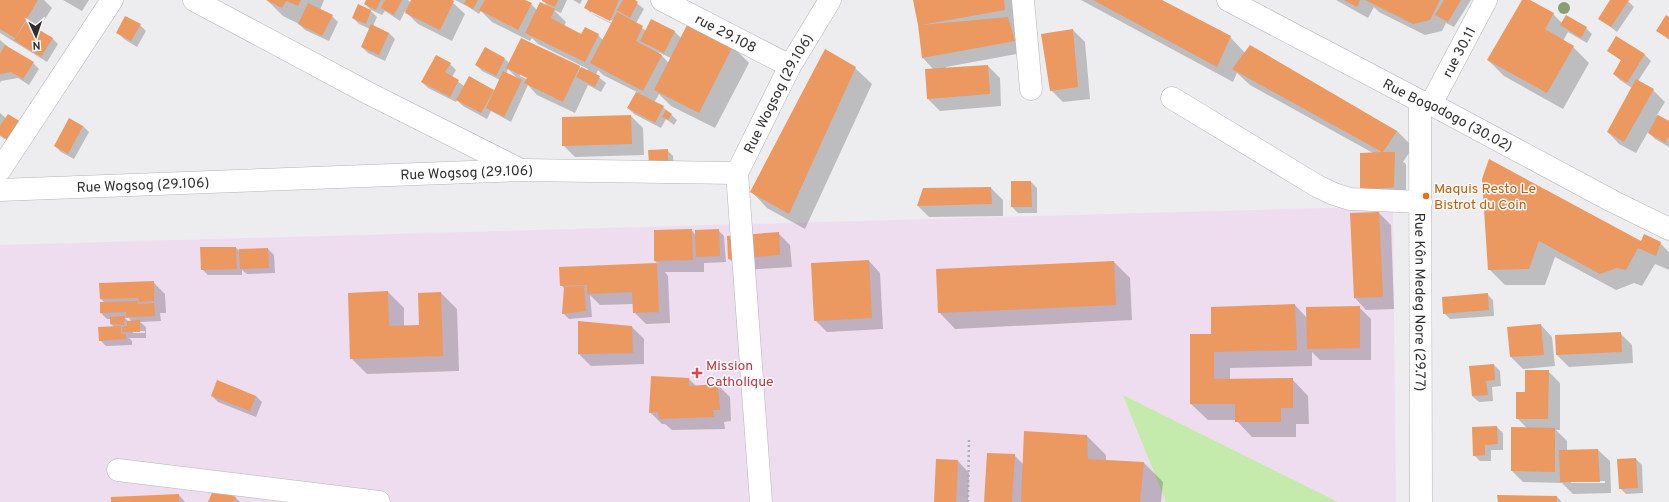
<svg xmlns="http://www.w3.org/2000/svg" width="1669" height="502" viewBox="0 0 1669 502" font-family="Overpass,sans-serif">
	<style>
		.medical { fill: #eeddef }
		.green { fill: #c4eaac }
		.shadow { fill: #0003; fill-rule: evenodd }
		.building { fill: #eb9861 }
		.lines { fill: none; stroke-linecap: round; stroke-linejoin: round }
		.minor-casing { stroke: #b4b4b6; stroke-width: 23 }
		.path { stroke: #aeaeb0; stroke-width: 2.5; stroke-dasharray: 2 3; stroke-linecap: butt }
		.minor { stroke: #fff; stroke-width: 22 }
		.tree { fill: #88a070 }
		.food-dot { fill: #e8710a; stroke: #fafafd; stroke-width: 1.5 }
		.health-dot { fill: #e0444e; stroke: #fafafd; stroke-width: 1.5 }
		.labels { text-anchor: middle; stroke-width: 3; stroke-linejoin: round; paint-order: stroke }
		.street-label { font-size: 14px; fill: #2e2e2f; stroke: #fafafd }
		.food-label { font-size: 14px; fill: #c56008; stroke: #fafafd; text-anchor: start }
		.health-label { font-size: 14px; fill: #be3a42; stroke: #fafafd; text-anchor: start }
	</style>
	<rect width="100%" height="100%" fill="#ededef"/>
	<!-- medical -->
	<path class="medical" d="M1393,206L1396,502H0V245Z"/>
	<!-- green -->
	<path class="green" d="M1123,395L1338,502H1166Z"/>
	<!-- shadow -->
	<path class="shadow" d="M0,0H44L52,8L38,30L52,38L58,44L47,62L0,33Z
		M63,0H89L82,11Z
		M267,0H324L320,10L332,16L338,22L329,41L305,30L299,24L283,16Z
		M367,0H408L411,3L412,0H450L465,14L452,41L418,24L405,11L400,21L385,11L382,15L371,10L365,4Z
		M455,0H523L531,4L537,10L548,7L543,0H567L561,13L554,10L566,22L564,26L582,35H598L603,40L612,24L592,14L586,8L589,0H633L644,9L636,23L646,31H674L681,38L733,47L749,63L715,128L671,106L659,94L654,103L663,107L677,120L674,125L666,119L661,128L634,114L628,108L637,92L603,75L598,70L596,75L606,83L601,92L588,85L575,113L537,95L528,85L511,122L491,111L487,119L463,106L457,100L456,102L428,88L422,82L450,64L456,70L452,77L464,86L493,90L494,92L500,80L482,71L476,65L505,59L509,63L578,65L581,69L587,71L588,69L538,44L532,38L530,41L492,22L481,11L479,14L467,6ZM591,11L615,22L614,24L591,13ZM658,52L671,58L669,63ZM508,69L518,79L506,74ZM520,74L532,79L531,81L520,76Z
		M573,0H582L580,4Z
		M914,0H1015L1017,22H1013L1020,29L1027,52L946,67V69L988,66L1000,78L1001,106L940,111L928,99L934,70L923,58L919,25Z
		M1081,0H1160L1230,37L1245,53L1397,131L1413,147L1403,162L1406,164V199L1373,202V153L1250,85L1237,73L1233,82Z
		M1336,0H1471L1454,27L1446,23L1442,31L1425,35L1379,12L1374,7L1368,18Z
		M1523,0H1528L1553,14L1562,23L1586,28L1592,34L1587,43L1568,32L1563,41L1573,47L1589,63L1563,109L1504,76L1488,60Z
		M1611,0H1627L1634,7L1617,32L1599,18Z
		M358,6L371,11L377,17L373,26L389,33L395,39L385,61L368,53L362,47L370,29L359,24L353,18Z
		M1669,18V40L1658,31Z
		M140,25L146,31L137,47L124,39L118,33Z
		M1073,30L1085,42L1090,99L1063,102L1051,90Z
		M0,40L12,50L33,63L39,69L29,85L18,78L1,81L0,83Z
		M1608,51L1645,55L1651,61L1638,81L1653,90L1665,102L1657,115L1669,122V147L1655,139L1648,132L1636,153L1619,144L1608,132L1632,88L1620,80L1614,74L1622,61Z
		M855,68L872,84L805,229L767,208L751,191Z
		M0,113L6,118L16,146L0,136Z
		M631,116L643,128L644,155L575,157L563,145Z
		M83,126L89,132L74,159L61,152L55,146Z
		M667,150L673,156L674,168L649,151Z
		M1483,180L1641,242L1660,243L1669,252V270L1655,264L1642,286L1634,283L1616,290L1555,257L1545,285H1505L1489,269Z
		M1031,182L1037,188V213H1018L1012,207Z
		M991,188L1003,200V216L929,217L918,206Z
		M1379,213L1391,225L1394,309L1366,310L1355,298Z
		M718,230L724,236L726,262L704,263V272H665L668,276L670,323L646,324L634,312V304L600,305L590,295L592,317L569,319L563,313L565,289L561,285L560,268L658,264L655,261V231H692L696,235Z
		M778,233L790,245L792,267L741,270L729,259Z
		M236,248L241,252L268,249L274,255L275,273L247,274L242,270V275H208L202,269Z
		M869,261L880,273L883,329L827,332L815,320Z
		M1114,262L1130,278L1132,320L955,329L939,312L937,270Z
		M153,282L165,294L166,313H160L161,321L140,322L146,327V338H129L132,341V345L106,346L100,340L115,328L111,324V319H107L101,313L105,303L101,299ZM125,318H129L132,322H129ZM133,331H145V333H133Z
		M388,292L404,308V327L420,326L441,293L457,309L459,371L367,374L351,358Z
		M1487,294L1493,300L1494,316L1450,319L1444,313Z
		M1295,305L1307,318L1359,307L1371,319V360H1320L1312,352V366L1230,368V380L1292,379L1308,396L1309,424H1296V437H1252L1236,420H1208L1191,404L1212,335Z
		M579,322L632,327L644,339V364L591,366L579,354Z
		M1541,325L1552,337L1555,366L1523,369L1511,357Z
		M1620,333L1632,345L1633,363L1569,367L1557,355L1556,336Z
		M1494,365L1500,371L1501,386L1492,387L1493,401L1479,402L1472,396Z
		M1548,371L1560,383V430H1556L1567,441V450H1598L1610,461L1611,493L1573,494L1562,483L1523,482L1512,471L1528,429L1517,418L1526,393ZM1571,481H1605V483H1571Z
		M689,379L697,387L718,385L730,397L731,421L724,422L725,429L672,430L665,424H662L650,412Z
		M212,396H256L262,402L256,417L218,402Z
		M1497,427L1503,433V450H1491V461H1480L1474,455Z
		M1087,436L1106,455V461L1144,463L1163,482L1161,502H985L1014,455L1024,465Z
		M1636,459L1642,465L1643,493L1626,494L1620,488Z
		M958,461L969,473L968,502H935Z
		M214,489L236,498L240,502H209Z
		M179,495L185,502H112Z
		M1557,497L1562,502H1499Z"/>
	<!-- building -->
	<path class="building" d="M0,0H38L15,38L0,29Z
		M266,0H301L298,6L286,1L282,8Z
		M366,0H381L376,10L364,4Z
		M385,0H402L394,15L381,8Z
		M411,0H452L454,1L440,30L405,13Z
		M466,0H478L473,9L464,4Z
		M485,0H525L532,3L518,30L479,10Z
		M542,0H558L555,7L542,1Z
		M588,0H619L610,21L584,8Z
		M623,0H635L638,2L630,18L617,10Z
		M913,0H1004L1005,10L921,25L1008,17L1015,41L922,58L918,25Z
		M1093,0H1162L1231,36L1217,67Z
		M1344,0H1360L1357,7Z
		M1365,0H1440L1430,20L1413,24Z
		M1444,0H1461L1448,22L1435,15Z
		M1522,0H1530L1554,13L1545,29L1574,46L1547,93L1487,60Z
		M1610,0H1629L1611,27L1598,19Z
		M540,2L555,9L551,18L581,34L585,27L599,34L585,62L525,33Z
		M308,3L333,15L322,36L298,24Z
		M358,4L371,10L366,24L352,18Z
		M617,12L643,26L636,41L662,55L643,91L590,63Z
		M1566,15L1587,27L1581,38L1560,25Z
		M1666,15L1669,17V35L1668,38L1656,31Z
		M125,16L141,24L131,41L116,33Z
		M651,19L675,31L664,53L640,41Z
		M26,22L53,38L41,57L14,40Z
		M688,23L733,46L699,113L654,90Z
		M371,24L389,33L379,55L361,47Z
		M1073,29L1078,87L1050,91L1041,34Z
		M1616,36L1645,54L1627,83L1613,74L1621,60L1607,51Z
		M521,38L580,66L563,102L524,83L527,78L506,68Z
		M5,45L34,62L23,79L11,72L0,74V54Z
		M1250,45L1397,131L1383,152H1395L1394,187L1360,191V153L1382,152L1232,69Z
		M485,47L505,58L496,76L475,65Z
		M825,49L856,67L789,214L750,192Z
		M436,55L451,63L445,72L459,80L450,97L421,82Z
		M988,65L990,94L927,99L925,69Z
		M581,67L600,76L595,87L576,77Z
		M503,71L522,80L504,117L486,108Z
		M469,76L494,90L481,113L456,100Z
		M1636,79L1654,89L1624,142L1607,132Z
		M636,92L664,106L655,123L627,108Z
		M666,110L672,114L668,120L662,117Z
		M8,114L21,122L10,141L0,135V126Z
		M631,115L632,144L562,146V117Z
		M1658,115L1669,121V136L1665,143L1648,133Z
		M69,118L83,126L68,154L54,146Z
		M668,149V162L649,163L648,150Z
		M1489,159L1641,241L1644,234L1661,242L1656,256L1638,248L1626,270L1617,268L1600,274L1539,241L1529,269L1488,270L1482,179Z
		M1011,181H1031L1032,207H1011Z
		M991,187L992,204L917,206L923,188Z
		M1379,212L1383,297L1354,298L1350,213Z
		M692,229L693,260L654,261V230Z
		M719,229L720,256L696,257L695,230Z
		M779,232L780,255L728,259L727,236Z
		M200,247H236L237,269L201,270Z
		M268,248L269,268L240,269L239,249Z
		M869,260L872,318L814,321L811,263Z
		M1114,261L1116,305L938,313L936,269Z
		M657,263L659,313L657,312L633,313L632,292L587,294V285L560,286L559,267Z
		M154,281V301L139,302L138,298L100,299L99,283Z
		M584,286L586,311L562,314L564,287Z
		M388,291L389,326L419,325L418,293L441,292L443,356L350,359L348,293Z
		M1488,293L1489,310L1443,314L1442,297Z
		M138,301V304L154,303L155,316L126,317V312L100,313V302Z
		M1295,304L1297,350L1214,352V379L1293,378V408H1281V422H1235V404H1190V334H1211V307Z
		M1360,306V348L1307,349L1306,307Z
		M125,316L124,325L110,324V317Z
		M140,320V332H122V327L127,326V321Z
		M578,321L632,326L633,353L578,354Z
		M1541,324L1544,355L1510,357L1507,327Z
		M121,326V334H126V339L99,341L98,327Z
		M1621,332L1622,352L1556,355L1555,335Z
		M1494,364L1495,380L1486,381L1488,395L1472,396L1469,366Z
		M1525,370H1549L1548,419H1516V392H1525Z
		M651,376L689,378V386L718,384L720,410H713L714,417L659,419L658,412L649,413Z
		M217,380L256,396L250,411L211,396Z
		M1497,426L1498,444L1485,445V455L1473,456L1472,427Z
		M1511,427L1555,428V472L1511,471Z
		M1024,431L1087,435L1088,459L1144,462L1140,502H1021Z
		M1598,449L1600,482H1560L1559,450Z
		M987,453L1015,454L1012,502H984Z
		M1636,458L1638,488L1619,489L1617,459Z
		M936,459L958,460L956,502H934Z
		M214,488L236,497L234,502H208Z
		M179,494V502H111V497Z
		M1497,495L1557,496V502H1498Z"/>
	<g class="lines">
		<!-- minor casing -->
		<g class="minor-casing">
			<g id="minor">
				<path d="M194,0L368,93L519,169"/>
				<path id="s1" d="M662,0L790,66"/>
				<path d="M1023,0L1031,89"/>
				<path id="s2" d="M1228,0L1420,101L1431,104L1612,201L1669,229"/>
				<path d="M1172,98L1317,186L1334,194L1350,199L1421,202"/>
				<path id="s3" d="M1420,101L1421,502"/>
				<path id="s4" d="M1431,104L1486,0"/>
				<path d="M0,170L112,0"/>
				<path d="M737,173L761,502"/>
				<path id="s5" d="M0,190L521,170L737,173L790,66L830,0"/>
				<path d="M118,470L379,502"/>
			</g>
		</g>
		<!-- path -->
		<path class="path" d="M968,502L969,440"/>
		<!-- minor -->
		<use href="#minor" class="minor"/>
	</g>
	<!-- trees -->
	<circle class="tree" cx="1564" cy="8" r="6"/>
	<!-- markers -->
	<circle class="food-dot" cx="1426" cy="196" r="4"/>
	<path class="health-dot" d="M695 367h4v4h4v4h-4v4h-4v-4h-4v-4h4z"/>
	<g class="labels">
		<!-- street labels -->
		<g class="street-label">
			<text dy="5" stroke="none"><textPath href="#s1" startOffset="72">rue 29.108</textPath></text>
			<text dy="5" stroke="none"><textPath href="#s4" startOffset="59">rue 30.11</textPath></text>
			<text dy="5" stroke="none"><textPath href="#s5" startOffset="827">Rue Wogsog (29.106)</textPath></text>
			<text dy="5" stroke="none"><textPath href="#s2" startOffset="248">Rue Bogodogo (30.02)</textPath></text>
			<text dy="5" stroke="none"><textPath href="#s5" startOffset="467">Rue Wogsog (29.106)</textPath></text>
			<text dy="5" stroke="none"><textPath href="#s5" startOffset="143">Rue Wogsog (29.106)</textPath></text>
			<text dy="5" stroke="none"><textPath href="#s3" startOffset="201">Rue Kôn Medeg Nore (29.77)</textPath></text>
		</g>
		<!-- food labels -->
		<g class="food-label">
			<text x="1434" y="193">Maquis Resto Le<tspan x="1434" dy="16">Bistrot du Coin</tspan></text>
		</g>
		<!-- health labels -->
		<g class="health-label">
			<text x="706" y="370">Mission<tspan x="706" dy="16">Catholique</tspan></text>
		</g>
	</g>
	<!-- north arrow -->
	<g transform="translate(36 36) rotate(177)" stroke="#fafafd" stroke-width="3" paint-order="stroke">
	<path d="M0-3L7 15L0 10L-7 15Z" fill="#2e2e2f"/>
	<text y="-6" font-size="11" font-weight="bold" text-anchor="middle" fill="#2e2e2f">N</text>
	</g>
</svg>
